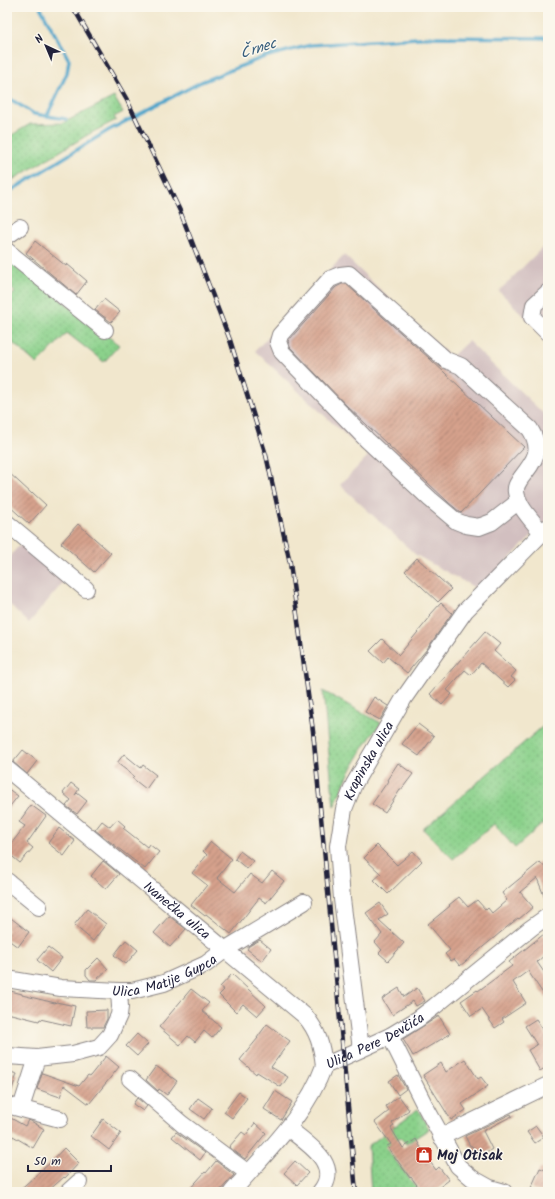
<svg xmlns="http://www.w3.org/2000/svg" width="555" height="1199" viewBox="0 0 555 1199" font-family="Kalam,sans-serif">
	<style>
		.industrial { fill: #d2bfc0 }
		.grass { fill: url(#grass-dots); stroke: #567a63 }
		.lines { fill: none; stroke-linecap: round; stroke-linejoin: round }
		.stream { stroke: #4fa5cb; stroke-width: 3.5 }
		.building { fill: url(#building-hatch) }
		.minor-casing { stroke: #8a8484; stroke-width: 18 }
		.minor { stroke: #fff; stroke-width: 16 }
		.rail-casing { stroke: #22223b; stroke-width: 4.5 }
		.rail { stroke: #fbf7ec; stroke-width: 3; stroke-dasharray: 9; stroke-linecap: butt }
		.labels { text-anchor: middle; stroke-width: 3; stroke-linejoin: round; paint-order: stroke }
		.street-label { font-size: 14px; fill: #22223b; stroke: #fbf7ec }
		.poi-label { font-size: 14px; font-weight: bold; fill: #22223b; stroke: #fbf7ec; text-anchor: start }
		.water-label { font-size: 15px; font-style: italic; fill: #365d7c; stroke: #fbf7ec }
	</style>
	<defs>
		<pattern id="grass-dots" width="8" height="8" patternUnits="userSpaceOnUse"><rect width="8" height="8" fill="#8bd18b"/><path d="M2 2h.1M6 6h.1" fill="none" stroke="#78b379" stroke-width="1.8" stroke-linecap="round"/></pattern>
		<pattern id="building-hatch" width="6" height="6" patternUnits="userSpaceOnUse"><rect width="6" height="6" fill="#d5a18c"/><path d="M-1 1l2-2M0 6l6-6M5 7l2-2" fill="none" stroke="#ac8374"/></pattern>
	</defs>
	<rect width="100%" height="100%" fill="#fbf7ec"/>
	<filter id="ink" filterUnits="userSpaceOnUse"><feTurbulence type="fractalNoise" baseFrequency=".025" numOctaves="2"/><feDisplacementMap in="SourceGraphic" scale="8" xChannelSelector="R" yChannelSelector="G"/><feConvolveMatrix kernelMatrix="1 2 1 2 8 2 1 2 1" color-interpolation-filters="sRGB"/></filter>
	<filter id="wash" filterUnits="userSpaceOnUse"><feTurbulence type="fractalNoise" baseFrequency=".012" numOctaves="4" result="noise"/><feDisplacementMap in="SourceGraphic" scale="16" xChannelSelector="R" yChannelSelector="G"/><feGaussianBlur stdDeviation="0.9" result="paint"/><feColorMatrix in="noise" values="0 0 0 0 0 0 0 0 0 0 0 0 0 0 0 0 0 1.4 0 .05"/><feComposite in="paint" operator="in"/></filter>
	<g filter="url(#wash)">
		<rect width="100%" height="100%" fill="#f1e7cd"/>
		<!-- industrial -->
		<path class="industrial" d="M548,242V340L499,291Z
			M344,255L451,357L468,341L548,418V519L479,590L416,555L340,485L368,456L255,351Z
			M22,542L66,579L29,623L7,602V560Z"/>
		<!-- grass -->
		<path class="grass" d="M114,97L123,112L114,117L116,120L91,133L7,183V138L30,124L63,123Z
			M7,259L10,260L119,345L104,362L67,333L37,364L7,338V302L15,292L7,285Z
			M323,691L381,723C361,748 346,777 334,807Z
			M548,722V819L515,848L494,824L453,859L423,829Z
			M418,1109L429,1129L406,1144L400,1137L385,1147L420,1192H371L368,1146Z"/>
		<g class="lines">
			<!-- stream -->
			<path class="stream" d="M40,7L69,60L67,73L47,116
				M7,97L34,114L66,119
				M7,193L109,130L201,82L264,57L311,45L433,37L548,38"/>
		</g>
		<g id="blocks">
			<!-- building -->
			<path class="building" d="M35,241L66,266L67,264L87,281L76,295L26,253Z
				M342,284H346L429,358L524,447L461,513L448,502L347,406L290,347L288,341L289,340L336,287Z
				M104,299L120,312L111,322L95,310Z
				M7,471L32,494L33,493L46,505L29,524L7,504Z
				M78,524L111,553L94,572L61,543Z
				M417,558L451,589L438,602L405,571Z
				M441,603L452,613L427,649L407,673L388,657L383,663L370,651L382,639L399,655L431,616L430,615Z
				M485,632L500,644L494,651L516,671L511,677L515,680L508,687L481,663L471,675L465,670L447,690L452,694L442,705L430,694Z
				M374,697L388,706L380,720L365,712Z
				M418,724L434,736L419,756L402,744Z
				M23,750L37,761L27,774L13,762Z
				M124,754L141,768L143,765L156,775L146,789L132,778L134,776L117,763Z
				M398,763L413,774L401,790H400L385,813L372,804L388,781L387,780Z
				M71,783L79,789L75,795L77,793L87,801L77,814L66,806L71,800L63,793Z
				M7,788L18,796L7,810Z
				M31,805L46,816L27,843L33,848L20,863L7,852V849L25,826L19,822Z
				M117,819L125,826L123,828L147,847L149,844L159,852L145,869L95,830L102,821L110,827Z
				M59,828L75,841L64,856L48,843Z
				M211,842L232,859L217,878L235,892L250,874L262,883L272,871L284,881L266,903L259,898L231,934L206,914L205,916L191,905L207,885L192,873L207,855L203,851Z
				M377,845L397,865L413,851L422,861L388,894L374,880L381,874L364,858Z
				M240,851L253,861L247,869L235,859Z
				M103,861L119,874L106,889L91,876Z
				M540,862L548,871V906L537,878L520,892L533,907L519,919L518,918L460,966L454,959L451,961L445,954L450,950L428,924L450,906L449,905L459,897L468,907L477,900L486,910L488,908L492,913L507,900L502,893Z
				M380,903L388,914L379,920L404,943L388,961L379,953L382,950L375,942L382,934L366,913Z
				M87,909L106,924L93,941L74,925Z
				M7,915L29,932L18,947L7,939Z
				M169,916L186,929L170,947L154,933Z
				M544,934L548,940V952L537,962L548,978V1001L528,971L513,982L526,1003L502,1019L504,1022L495,1028L482,1009L471,1016L461,1001L477,990L478,991L512,966L509,962Z
				M126,940L138,950L126,964L114,955Z
				M260,940L271,949L262,961L247,949L249,946Z
				M48,947L62,958L51,972L37,960Z
				M98,958L108,969L96,980H90L86,975V970Z
				M232,974L266,1006L257,1016L243,1004L236,1012L219,995L224,990L220,987Z
				M399,988L404,997L417,988L425,1001L416,1006L413,1001L392,1015L382,999Z
				M191,989L209,1003L202,1011L221,1027L212,1038L204,1031L195,1042L188,1036L180,1045L159,1027Z
				M7,990L22,994V995L55,1003L56,1002L75,1006L71,1026L40,1019L39,1021L7,1013Z
				M107,1010V1019L103,1027H87L86,1011Z
				M439,1016L450,1034L413,1056L403,1039Z
				M536,1019L548,1037V1066L540,1071L528,1050L537,1045L525,1026Z
				M267,1024L290,1041L271,1067L288,1077L281,1087L257,1072L256,1074L240,1060L258,1038H257Z
				M137,1034L148,1044L137,1056L126,1046Z
				M106,1056L119,1067L89,1104L64,1085L60,1097L37,1089L42,1073L79,1086L88,1075L90,1076Z
				M465,1059L478,1079L481,1077L488,1086L462,1104L466,1110L451,1120L423,1075L441,1063L446,1072Z
				M156,1066L177,1081L167,1095L159,1089L158,1091L146,1080Z
				M7,1071L17,1074L10,1096H7Z
				M398,1075L406,1089L398,1095L389,1081Z
				M275,1091L292,1102L281,1120L264,1109Z
				M239,1092L247,1098L232,1118L224,1112Z
				M399,1096L409,1110L392,1123L394,1126L391,1128L403,1148L416,1139L425,1155L436,1170L439,1167L449,1180L433,1192H422L411,1177L410,1178L397,1160H396L387,1146L391,1144L375,1122L389,1111L386,1106Z
				M137,1098L147,1106L143,1111L133,1104Z
				M198,1098L212,1108L204,1119L190,1109Z
				M511,1114L512,1116L483,1131L492,1149L479,1158L472,1146H470L465,1136Z
				M7,1116L25,1126L28,1120L31,1121L44,1129L33,1148L13,1136L7,1148Z
				M103,1119L121,1133L109,1150L91,1136Z
				M255,1123L266,1133L245,1159L229,1147L242,1132L246,1135Z
				M536,1126L544,1137L535,1143L527,1132Z
				M176,1132L205,1153L200,1160L172,1137Z
				M64,1148L79,1163L65,1178L64,1177L47,1192H17L50,1163Z
				M216,1161L234,1175L219,1192H187L205,1172L206,1173Z
				M295,1161L308,1173L297,1185L284,1173Z
				M540,1168L548,1171V1192H540L531,1188Z"/>
		</g>
	</g>
	<g filter="url(#ink)">
		<use href="#blocks" fill-opacity="0" stroke="#8a8484" stroke-width="1"/>
		<g class="lines">
			<!-- minor casing -->
			<g class="minor-casing">
				<g id="minor">
					<path d="M7,236L20,227"/>
					<path d="M7,251L105,330"/>
					<path d="M548,292L534,305L532,317L548,333"/>
					<path d="M519,501L492,522L479,527L466,525L456,521L430,499L367,440L282,352L278,342L280,335L330,279L340,275L349,274L446,360L461,366L530,429C543,450 535,460 521,478C518,483 515,486 516,492C518,507 533,521 542,533"/>
					<path d="M7,523L86,589"/>
					<path id="s1" d="M7,769L305,1016C318,1031 322,1046 324,1066"/>
					<path d="M7,881L39,907"/>
					<path id="s2" d="M7,979L61,988L119,991H132L164,983L206,964L226,949L304,902"/>
					<path d="M390,1036L424,1104L458,1166L472,1178L490,1188L504,1192"/>
					<path id="s3" d="M361,1049L342,899L338,846L344,809L354,784L404,698L465,611L548,527"/>
					<path d="M7,1056L37,1058"/>
					<path d="M130,1079L182,1124L248,1173"/>
					<path d="M7,1105L60,1119"/>
					<path d="M21,1108L37,1058L73,1054L99,1047L110,1035L119,1015L120,1007L119,991"/>
					<path d="M288,1128C307,1144 343,1164 320,1192"/>
					<path d="M441,1137L548,1085"/>
					<path d="M68,1192L79,1182"/>
					<path id="s4" d="M232,1192C266,1152 306,1116 324,1066L390,1036L418,1019L435,1006L531,928L548,916"/>
				</g>
			</g>
			<!-- minor -->
			<use href="#minor" class="minor"/>
			<!-- rail casing -->
			<g class="rail-casing">
				<path id="rail" d="M73,7L127,100L180,211L230,340L266,455L290,563L313,731L356,1192"/>
			</g>
			<!-- rail -->
			<use href="#rail" class="rail"/>
		</g>
	</g>
	<!-- icons -->
	<defs>
		<g id="shop-square" transform="scale(0.9)"><rect x="-9" y="-9" width="18" height="18" rx="4" fill="#c8321e" stroke="#fbf7ec"/><path d="M-5-2.5h2.3a2.7 3.5 0 0 1 5.4 0H5L5.5 6h-11ZM-1.5-2.5h3a1.5 2.3 0 0 0-3 0Z" fill="#fff"/></g>
	</defs>
	<g fill-rule="evenodd">
		<use href="#shop-square" x="424" y="1155"/>
	</g>
	<g class="labels">
		<!-- street labels -->
		<g class="street-label">
			<text dy="5" stroke="none"><textPath href="#s3" startOffset="296">Krapinska ulica</textPath></text>
			<text dy="5" stroke="none"><textPath href="#s1" startOffset="221">Ivanečka ulica</textPath></text>
			<text dy="5" stroke="none"><textPath href="#s2" startOffset="161">Ulica Matije Gupca</textPath></text>
			<text dy="5" stroke="none"><textPath href="#s4" startOffset="214">Ulica Pere Devčića</textPath></text>
		</g>
		<!-- poi labels -->
		<g class="poi-label">
			<text x="437" y="1160">Moj Otisak</text>
		</g>
		<!-- water labels -->
		<g class="water-label">
			<text transform="translate(258 48) rotate(-18)" y="5">Črnec</text>
		</g>
	</g>
	<!-- margin -->
	<rect width="555" height="1199" fill="none" stroke="#fbf7ec" stroke-width="24"/>
	<!-- north arrow -->
	<g transform="translate(46 46) rotate(316)" stroke="#fbf7ec" stroke-width="3" paint-order="stroke">
	<path d="M0-3L7 15L0 10L-7 15Z" fill="#22223b"/>
	<text y="-6" font-size="11" font-weight="bold" text-anchor="middle" fill="#22223b">N</text>
	</g>
	<!-- scale -->
	<path d="M28 1165v6h83v-6" fill="none" stroke="#22223b" stroke-width="2"/>
	<text x="34" y="1165" font-size="12" fill="#22223b" stroke="#fbf7ec" stroke-width="3" paint-order="stroke">50 m</text>
</svg>
